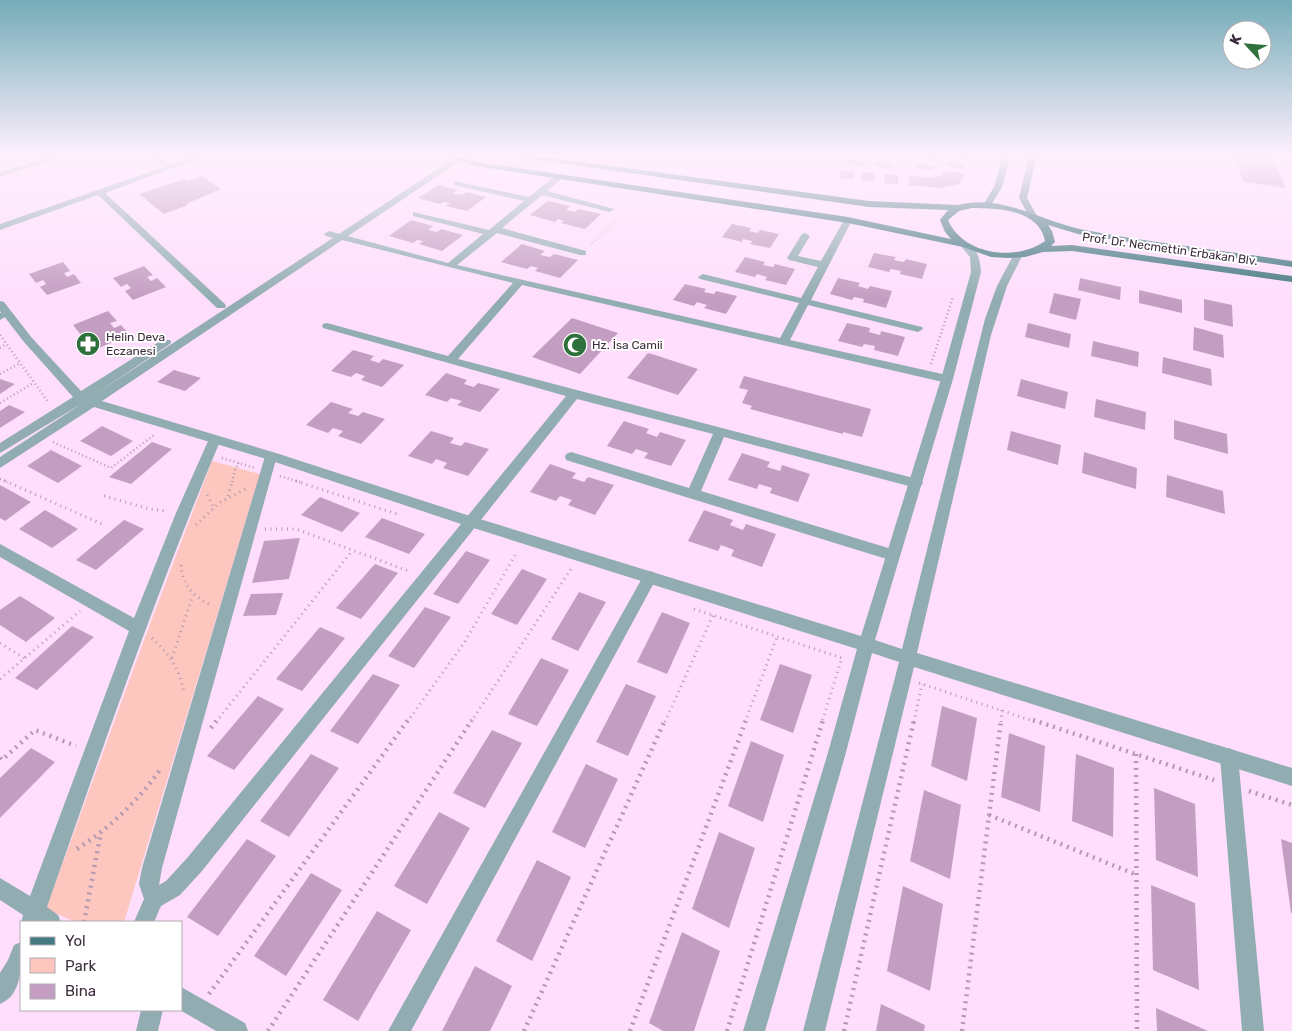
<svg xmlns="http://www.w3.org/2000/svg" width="1292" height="1031" viewBox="0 0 1292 1031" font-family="Rubik,sans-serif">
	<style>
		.green { fill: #fdc6be }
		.building { fill: #c49ec2 }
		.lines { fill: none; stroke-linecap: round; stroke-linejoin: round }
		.path-far3 { stroke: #b39ab2; stroke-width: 2; stroke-dasharray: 0.5 2.5; stroke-linecap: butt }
		.path-far2 { stroke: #b39ab2; stroke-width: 2.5; stroke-dasharray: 1 3; stroke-linecap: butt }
		.path-far1 { stroke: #b39ab2; stroke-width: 3; stroke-dasharray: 1 4.5; stroke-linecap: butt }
		.path { stroke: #b39ab2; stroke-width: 4.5; stroke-dasharray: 2 5; stroke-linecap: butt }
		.minor { fill: #92adb1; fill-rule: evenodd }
		.tertiary { fill: #92adb1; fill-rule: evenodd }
		.secondary { fill: #668e95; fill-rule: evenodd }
		.primary { fill: #457981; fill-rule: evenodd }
		.labels { text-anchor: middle; stroke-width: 4; stroke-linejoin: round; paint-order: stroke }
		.far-street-label { font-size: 12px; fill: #3c2d3c; stroke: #fff }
		.far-poi-label { font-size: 12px; fill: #3c2d3c; stroke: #fff; text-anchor: start }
	</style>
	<rect width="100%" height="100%" fill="#fedefc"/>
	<!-- green -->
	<path class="green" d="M212,461L260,474L124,922H76L46,909L143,643Z"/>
	<!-- building -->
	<path class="building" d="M878,155H902L899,160L877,156Z
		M922,155H928L941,157L938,162L920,158Z
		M952,155H972L970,160L951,157Z
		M1233,155L1271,157L1286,188L1244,182Z
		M847,158L864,161L861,167L843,163Z
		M877,161L895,164L892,169L874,166Z
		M948,161L967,164L964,169L945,166Z
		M917,163L935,166L933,171L914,168Z
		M841,170L854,171L853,179L840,178Z
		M943,170L965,174L960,184L940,188L909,185V176L929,177L941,176Z
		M862,172L875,173L874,182L861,180Z
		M885,174L898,175V184L884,183Z
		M202,176L221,189L186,204L188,205L164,214L139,194L185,179L187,181Z
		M438,185L458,190L453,193L462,195L466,192L486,197L467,211L446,206L450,203L443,202L440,204L418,198Z
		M548,201L570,206L566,210L575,212L579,209L601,214L585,229L561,223L564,221L558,219L555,222L530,215Z
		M411,220L433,226L428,230L437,232L441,229L463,235L442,251L419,244L423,241L417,240L413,243L389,236Z
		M732,224L751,228L749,231L758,233L760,230L779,234L770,248L750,244L752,241L743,239L742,242L722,237Z
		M522,244L545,251L540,255L550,257L554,254L578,260L560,278L535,271L538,268L531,266L527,269L501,262Z
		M874,253L896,257L894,260L904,262L906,259L927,264L922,279L900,274L901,271L891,269L889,272L868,267Z
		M745,257L765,262L763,265L773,267L775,264L795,269L786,285L765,280L767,277L757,274L755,277L735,272Z
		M63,262L70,271L64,273L67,277L74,274L81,283L47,295L40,287L46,284L43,280L36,283L29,274Z
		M144,266L153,275L147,277L151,281L157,278L166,287L133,300L125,291L131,288L127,284L121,287L113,278Z
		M838,278L860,283L858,286L868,289L870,286L892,291L886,308L863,302L864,299L854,297L852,300L830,294Z
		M1080,278L1121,287L1120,300L1078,290Z
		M685,284L706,289L704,292L714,294L716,291L737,296L726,314L704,308L707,305L697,302L694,306L673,300Z
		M1139,290L1182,300V313L1139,303Z
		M1054,293L1081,299L1076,320L1049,313Z
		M1204,299L1232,305L1233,327L1204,320Z
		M108,311L117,321L110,323L114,328L121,325L130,335L94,350L85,340L92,337L88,332L81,335L73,325Z
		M572,318L618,333L580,374L532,357Z
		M847,323L870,328L869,332L880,335L881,331L905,337L898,356L874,350L875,346L864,344L862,347L838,341Z
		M1028,323L1071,334L1069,348L1025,337Z
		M1194,327L1223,335L1224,358L1193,350Z
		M1093,341L1139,352L1138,367L1091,356Z
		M353,350L374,356L370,360L379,363L383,359L404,365L382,387L361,380L365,376L356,373L351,377L331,371Z
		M648,353L655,355L698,369L678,395L627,378Z
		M1163,357L1211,369L1212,386L1162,373Z
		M174,370L201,378L185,391L157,382Z
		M446,373L467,380L464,384L474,387L478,383L500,389L480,412L457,405L462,401L451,398L447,402L425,395Z
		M744,376L871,409L862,437L843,432V434L750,409L752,406L742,403L748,390L739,388Z
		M0,379L15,384L0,394Z
		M1021,379L1068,392L1065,409L1017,396Z
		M1096,399L1146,412L1145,430L1094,417Z
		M331,402L353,409L348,413L358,416L363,412L385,419L361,444L338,436L343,431L333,428L328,433L306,425Z
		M9,405L25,412L0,428V411Z
		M1174,420L1227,434L1228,454L1174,439Z
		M624,421L649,429L646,433L657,437L660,432L686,440L671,466L644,458L648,453L636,449L632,454L607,446Z
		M102,426L133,441L111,456L80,441Z
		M431,431L454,438L450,443L461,446L465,442L489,449L468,476L443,468L447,463L436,459L432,464L408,456Z
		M1011,431L1061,445L1058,465L1007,450Z
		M152,442L172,449L131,484L109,477Z
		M51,450L82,466L58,483L27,466Z
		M1084,452L1137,468L1136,489L1082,473Z
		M742,453L770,462L767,467L780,471L782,465L810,474L798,502L770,493L772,488L759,484L757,489L728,480Z
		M550,464L576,473L572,478L584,482L588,477L614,485L595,515L568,505L572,500L560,496L556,501L530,492Z
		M1167,475L1223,491L1225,514L1166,497Z
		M0,485L31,502L5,521L0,518Z
		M320,497L360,513L342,532L301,515Z
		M45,510L78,529L52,548L19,529Z
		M704,510L733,520L730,525L743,530L746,524L776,534L762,567L731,556L734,550L721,545L718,551L688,541Z
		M382,518L425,534L409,554L365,537Z
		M124,520L144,529L96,570L76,560Z
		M300,538L289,579L252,583L264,541Z
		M466,551L490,560L458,604L433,594Z
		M375,564L398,573L361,619L336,608Z
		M522,569L547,579L517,625L491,614Z
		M579,592L606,602L578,651L551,639Z
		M283,593L276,615L243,616L251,594Z
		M20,596L55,618L26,642L0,625V610Z
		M425,607L451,617L414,668L388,656Z
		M662,612L690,623L667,674L637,662Z
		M72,626L94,637L37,690L15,678Z
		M320,627L345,638L302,691L276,679Z
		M541,658L569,670L537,726L508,714Z
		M780,664L812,675L793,733L760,720Z
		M373,674L400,685L358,744L330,731Z
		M626,684L656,696L628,756L596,742Z
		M258,696L284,709L234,770L207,756Z
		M942,706L977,718L967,781L931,766Z
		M492,730L522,743L485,808L453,793Z
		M1009,733L1045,746L1040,812L1001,797Z
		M751,741L784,755L763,822L728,806Z
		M31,748L55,762L0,818V778Z
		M311,754L339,768L289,837L260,821Z
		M1076,754L1114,768L1113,837L1072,821Z
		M586,764L618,779L585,848L552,832Z
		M1154,788L1195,804L1198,877L1156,860Z
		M924,790L961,805L950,879L910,861Z
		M439,812L470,828L427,904L394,886Z
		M719,832L755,848L729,928L692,909Z
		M247,839L276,856L218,936L187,917Z
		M1281,839L1292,843V913H1291Z
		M537,860L571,877L532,961L496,941Z
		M311,873L342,890L286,976L254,956Z
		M1151,885L1195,903L1199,990L1153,970Z
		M903,886L943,904L930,991L887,971Z
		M377,911L411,930L358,1021L323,1000Z
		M682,932L720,951L694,1031H663L649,1023Z
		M475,966L512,986L490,1031H442Z
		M881,1004L925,1025L924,1031H876Z
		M1156,1008L1208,1031H1157Z"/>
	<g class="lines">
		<!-- path-far3 -->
		<path class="path-far3" d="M591,245L618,218"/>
		<!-- path-far2 -->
		<path class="path-far2" d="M0,335L49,403
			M0,348L6,344
			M931,364L953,297
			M0,374L20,363
			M0,403L33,383
			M53,442L111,468L154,435
			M222,458L255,468
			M280,476L300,482
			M0,479L8,482
			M232,482L235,469L239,463"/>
		<!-- path-far1 -->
		<path class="path-far1" d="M5,481L104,525
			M296,481L397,514
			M207,495L214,508
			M104,496L150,509L168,511
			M228,496L232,481
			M196,525L219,503L247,488
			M265,529H296L411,572
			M181,565C182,586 195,598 213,606
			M694,609L842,658L822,722
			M152,638C169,654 180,669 184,693
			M0,643L24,658
			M172,658L193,595
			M0,679L80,611
			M919,683L1036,722
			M216,722L352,551
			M407,722L464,643L517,552
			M471,722L571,569
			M665,722L713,615
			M745,722L777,637
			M914,722L922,684
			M1001,722L1002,710"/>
		<!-- path -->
		<path class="path" d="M1033,720L1214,780
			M211,728L217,720
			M1136,754L1137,1031
			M0,758L2,760L35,730L76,746
			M1249,791L1292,805
			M989,815L1137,875
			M77,849C111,827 139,800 162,767
			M84,922L101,832
			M209,994L408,720
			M268,1031L472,720
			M524,1031L665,720
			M630,1031L746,720
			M727,1031L823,720
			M844,1031L914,720
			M962,1031L1001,720"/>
		<!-- minor -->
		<path class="minor" d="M54,155H65L0,177V172Z
			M148,155H157L171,164L197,155H208L105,193L225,304L226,306L225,308H217L98,195L0,230V224L164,167Z
			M556,175L563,177L547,191L614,209L610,212L542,195L502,228L586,251V255H580L497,233L457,265L780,338L799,303L700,279L698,277L703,274L801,298L818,267L789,260L787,258L802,234L805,233L810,236L798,256L821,261L844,220L848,217L852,220L811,300L922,327L923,329L918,332L808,305L790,340L947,375L953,379L947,383L522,285L458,359L921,480L923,483L921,486L916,488L724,437L701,491L898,551L900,555L898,559L893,561L566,460L565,457L566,454L571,452L689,488L713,434L577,399L202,871L180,895L161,906L154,922H134L144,899L139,884L142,868L266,453H276L277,456L162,868L159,885L166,881L188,857L566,396L323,328L322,326L323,324L327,323L448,356L513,283L326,236L324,234L329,231L448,263L483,234L413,216V212L489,230L524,201L454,185V181L529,197Z
			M7,310L12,313L0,320V313Z
			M215,435L221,439C156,592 102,750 47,907L58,915L61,922L21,923L23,915L0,900V878L30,896L129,631L0,557V544L134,618L176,513L209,439Z
			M650,571L655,573L657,577L655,581L411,1031H388L645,573Z
			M1229,748L1235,751L1238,757L1264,1031H1242L1220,757L1223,751Z
			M21,942C21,963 24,994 0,1004V973L8,960L14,945Z
			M181,987L245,1023L248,1031H216L180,1010Z
			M141,1010H163L158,1031H136Z"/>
		<!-- tertiary -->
		<path class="tertiary" d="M456,157L463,159L102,401L276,453L470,516L861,636L941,379L971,272L970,257L960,245L965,242C978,248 980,259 981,272L953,379L875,640L902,649L985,319L997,286L1014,254H1020L1022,256L1007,286L991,335L917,653L1292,768V786L914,667L825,1031H803L899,662L872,653L845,756L765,1031H743L827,756L857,649L464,525L266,459L94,407L0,468V457L83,403L0,453V443L73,397L24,342L0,311V301L4,302L32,338L81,391L162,340H170L171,342L170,344L91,397Z"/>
		<!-- secondary -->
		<path class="secondary" d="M1003,155H1011L1002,187L990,207H984L983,205L994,187Z
			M1029,155H1037L1027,198L1038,218L1034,221L1030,218L1019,198Z"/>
		<!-- primary -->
		<path class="primary" d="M443,155H454L477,162L848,217L951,239L945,232L940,220L948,210L869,207L517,157L513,155H532L869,201L958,205C1002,194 1039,220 1080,229C1150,243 1222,250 1292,261V267L1078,234L1048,225L1052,231L1055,242L1051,246L1072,245L1292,276V282L1072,251L1043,252L1025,257L1008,258L991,257L963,247L848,223L476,166ZM972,208C999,208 1039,210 1045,241C1016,262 963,255 948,220L959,211Z"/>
	</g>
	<!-- sky -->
	<linearGradient id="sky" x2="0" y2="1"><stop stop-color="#74acb8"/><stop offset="0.52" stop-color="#fff0fe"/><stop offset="1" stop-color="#fff0fe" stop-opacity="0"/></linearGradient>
	<rect width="1292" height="299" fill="url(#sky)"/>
	<!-- icons -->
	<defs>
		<g id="pharmacy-disc" transform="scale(1.25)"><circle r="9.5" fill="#2e713c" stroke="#fff"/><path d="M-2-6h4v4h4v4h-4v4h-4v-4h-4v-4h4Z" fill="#fff"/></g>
		<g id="mosque-disc" transform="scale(1.25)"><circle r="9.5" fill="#2e713c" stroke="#fff"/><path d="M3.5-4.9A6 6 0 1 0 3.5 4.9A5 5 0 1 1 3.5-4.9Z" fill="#fff"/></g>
	</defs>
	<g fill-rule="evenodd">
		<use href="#pharmacy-disc" x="88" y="344"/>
		<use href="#mosque-disc" x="575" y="345"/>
	</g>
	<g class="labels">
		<!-- far-street labels -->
		<g class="far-street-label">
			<text transform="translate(1170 249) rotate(8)" y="4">Prof. Dr. Necmettin Erbakan Blv.</text>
		</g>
		<!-- far-poi labels -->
		<g class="far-poi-label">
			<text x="106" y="341">Helin Deva<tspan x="106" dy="14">Eczanesi</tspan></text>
			<text x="592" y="349">Hz. İsa Camii</text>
		</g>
	</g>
	<!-- legend -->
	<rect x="20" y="921" width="162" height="90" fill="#ffffff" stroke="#b1abb1"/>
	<rect x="30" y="937" width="25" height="8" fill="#457981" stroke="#b1abb1"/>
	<text x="65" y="946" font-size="15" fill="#3c2d3c">Yol</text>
	<rect x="30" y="958" width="25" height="15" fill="#fdc6be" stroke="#b1abb1"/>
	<text x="65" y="971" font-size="15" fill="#3c2d3c">Park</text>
	<rect x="30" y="984" width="25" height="15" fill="#c49ec2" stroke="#b1abb1"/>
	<text x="65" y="996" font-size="15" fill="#3c2d3c">Bina</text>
	<!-- north arrow -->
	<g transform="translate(1247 45) rotate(296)"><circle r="24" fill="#ffffff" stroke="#b1abb1"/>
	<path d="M0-4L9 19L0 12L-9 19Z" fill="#2e713c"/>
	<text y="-8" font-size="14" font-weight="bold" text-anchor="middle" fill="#3c2d3c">K</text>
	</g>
</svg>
